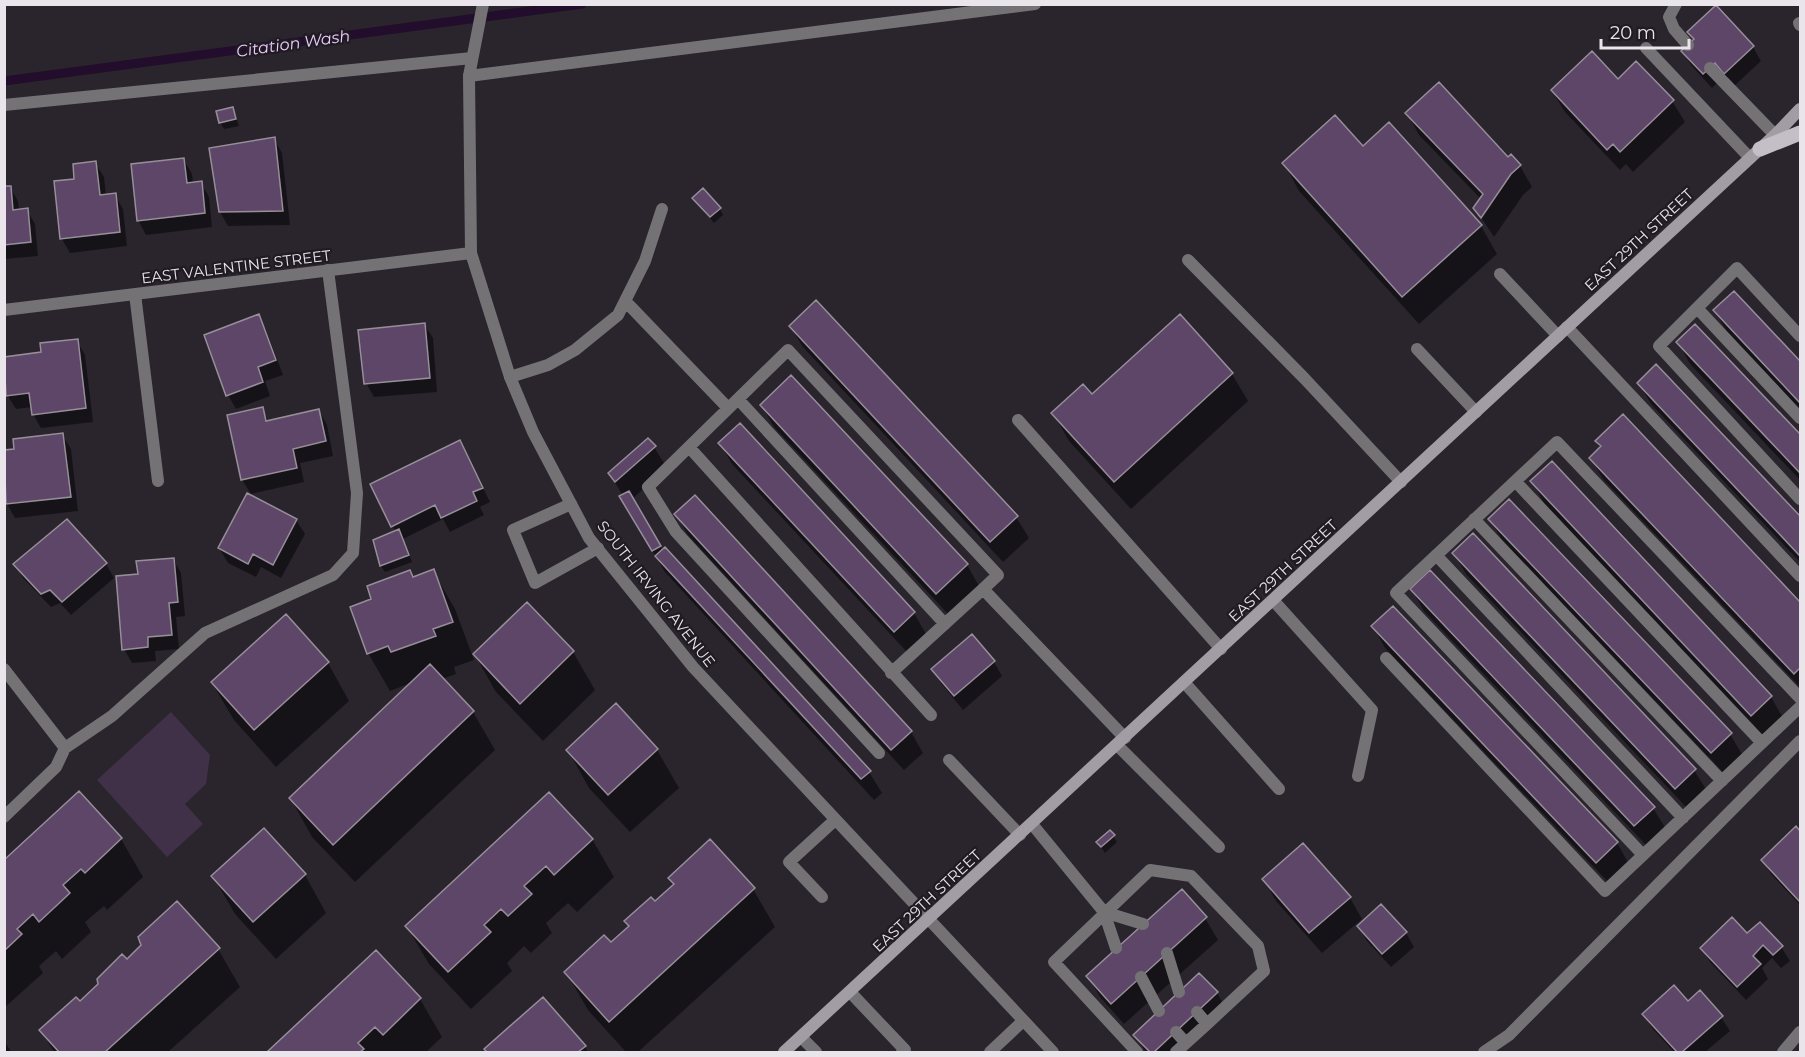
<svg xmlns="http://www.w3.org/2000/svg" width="1805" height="1057" viewBox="0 0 1805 1057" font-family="Montserrat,sans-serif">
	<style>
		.green { fill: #403148 }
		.shadow { fill: #0007 }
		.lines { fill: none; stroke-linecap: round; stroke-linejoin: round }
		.stream { stroke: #220e2c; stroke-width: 9 }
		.building { fill: #5d4668; stroke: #968f99; stroke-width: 1.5 }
		.lane { stroke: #757276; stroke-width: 12 }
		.street { stroke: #757276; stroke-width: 12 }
		.secondary { stroke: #a29da4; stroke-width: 12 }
		.primary { stroke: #c4bec7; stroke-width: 15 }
		.labels { text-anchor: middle; stroke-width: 4.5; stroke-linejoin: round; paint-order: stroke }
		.street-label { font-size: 15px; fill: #e9e5eb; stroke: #201b23 }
		.water-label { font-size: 16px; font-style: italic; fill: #edcefe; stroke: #201b23 }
	</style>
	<rect width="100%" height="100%" fill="#2a242d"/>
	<!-- green -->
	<path class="green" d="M171,712L210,755L206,784L185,804L203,824L167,857L97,780Z"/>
	<!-- shadow -->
	<path class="shadow" d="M1689,32L1753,47L1761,61L1733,87L1724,76L1712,88L1691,65L1683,51L1694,41Z
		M1618,81L1672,101L1685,122L1633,172L1626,164L1620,170L1565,112L1552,91Z
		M233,109L239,126L224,129L220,122Z
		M1407,113L1508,159L1511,156L1520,166L1532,187L1523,195L1494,237L1475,208L1481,199L1419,135Z
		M1389,124L1481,226L1497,254L1419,324L1299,191L1284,163L1363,148Z
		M274,139L282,153L290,225L228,226L220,212Z
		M184,160L192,174L193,183H201L209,197L212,227L146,235L138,220Z
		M95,163L104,177L106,196L115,195L123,209L127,246L70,253L62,239L76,180Z
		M10,187L18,201L19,211L27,210L35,224L38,256L4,259V188Z
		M694,198L720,209L723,215L714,223Z
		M1734,293L1800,363V409L1727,332L1715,311Z
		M258,316L266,330L283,375L265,381L270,396L236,409L228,395Z
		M424,324L433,338L437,392L374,397L366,383Z
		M790,326L1016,517L1029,538L1003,562L803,347Z
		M1695,326L1800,437V480L1690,364L1678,342Z
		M77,341L85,355L93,422L41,428L33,414L32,407L16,409L7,395L4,358L43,354Z
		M1656,366L1800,518V562L1651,404L1639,383Z
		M1232,374L1248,401L1131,509L1069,441L1053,413L1092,397Z
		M791,377L967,565L979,586L949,615L774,427L762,406Z
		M262,409L269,422L319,411L327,425L333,456L300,463L304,482L251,494L242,480L229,416Z
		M1623,416L1800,604V687L1603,479L1591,458L1601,448L1596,441Z
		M62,435L71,449L78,511L15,518L7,504L4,452Z
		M720,443L914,613L926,634L907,652L732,464Z
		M654,447L667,468L632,499L663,551L869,772L882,793L874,800L665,572L621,497L623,496L610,474Z
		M467,456L490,502L480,507L484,515L450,532L443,519L403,539L412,562L385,572L381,566L375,541L396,532L393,526Z
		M1552,463L1771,697L1783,718L1764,736L1544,503L1532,481Z
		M676,514L911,732L923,753L904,770L688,535Z
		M1490,519L1730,734L1743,756L1724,773L1502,540Z
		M296,520L305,534L281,578L261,567L256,577L228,563L219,548Z
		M1454,553L1694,770L1707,791L1688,809L1466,574Z
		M173,559L181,573L185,616L176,617L179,649L155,651L156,661L132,663L124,649L139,576Z
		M15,564H106L114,578L71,615L60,603L51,607L23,578Z
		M433,571L455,609L474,660L454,667L456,674L442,679L473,712L495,750L355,882L312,837L291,799L413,682L390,691L368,653L373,600L413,578Z
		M1412,590L1653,808L1666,829L1647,846L1424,611Z
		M527,605L573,652L595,690L543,741L496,692L475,655Z
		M1373,626L1617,843L1629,864L1609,883L1385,648Z
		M971,636L994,662L1002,676L963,710L941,683L933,669Z
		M328,663L349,701L276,767L234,720L212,683Z
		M616,705L657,750L679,788L630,832L589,788L568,750Z
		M79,793L121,839L143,877L107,910L104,906L85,922L91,932L62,959L56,951L39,966L43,973L4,1008V862Z
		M1796,828L1800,833V905L1771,874L1762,860Z
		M1113,836L1117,842L1105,853L1098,843Z
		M592,839L614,877L577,912L568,903L546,923L552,933L531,953L524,946L507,963L512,971L471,1009L429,964L407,927Z
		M305,875L326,913L276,959L235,914L213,876Z
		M670,878L753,889L775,927L638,1052H626L588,1010L566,972L611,944L674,886Z
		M1264,880L1350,898L1362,919L1322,953L1276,901Z
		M1205,918L1218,940L1124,1024L1100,997L1088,976Z
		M1359,927L1406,933L1414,947L1391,967L1367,941Z
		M1747,935L1781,947L1790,961L1781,968L1772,958L1762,968L1768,979L1746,1000L1710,962L1702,948Z
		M218,949L240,987L168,1052H54L41,1030L80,1003L127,961Z
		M376,952L420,999L442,1037L426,1052H269Z
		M1199,975L1217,993L1225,1007L1177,1052H1146L1135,1035Z
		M1688,1003L1721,1017L1730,1031L1705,1052H1674L1652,1028L1644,1014Z
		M4,1041L5,1042L11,1052H4Z
		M585,1047L588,1052H488L486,1050Z"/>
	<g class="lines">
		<!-- stream -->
		<path class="stream" d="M4,81L582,4"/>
	</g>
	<!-- building -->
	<path class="building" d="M1716,5L1754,46L1724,74L1715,63L1703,74L1681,51L1694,39L1687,32Z
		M1592,51L1618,79L1636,61L1674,100L1620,152L1613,144L1607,150L1551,90Z
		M1439,82L1508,157L1511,154L1521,165L1511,174L1481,218L1473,208L1483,194L1405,113Z
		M233,107L236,119L219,123L216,111Z
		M1335,115L1363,146L1389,122L1482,225L1402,297L1282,163Z
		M275,137L283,211L219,212L209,148Z
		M184,158L187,183L202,181L205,213L137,221L131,164Z
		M96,161L100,195L116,193L120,232L60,239L54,181L74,179L73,164Z
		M4,186H11L13,210L28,208L31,242L4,245Z
		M703,188L721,208L710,217L692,198Z
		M1734,291L1800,361V403L1713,310Z
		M816,300L1018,516L990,542L789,326Z
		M259,314L276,360L258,367L263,382L226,396L204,335Z
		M1180,314L1233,373L1114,482L1051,413L1083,384L1092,394Z
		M425,323L430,378L364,384L358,330Z
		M1695,324L1800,434V473L1676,342Z
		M78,339L86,408L32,415L29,393L6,396L4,357L41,352L40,343Z
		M1656,364L1800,516V556L1637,383Z
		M791,375L968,564L936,594L760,405Z
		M263,407L266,421L319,409L326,441L293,449L297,468L241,480L227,415Z
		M1623,414L1800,602V668L1794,674L1589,458L1601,446L1595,441Z
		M740,423L915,612L894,632L718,443Z
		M63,433L71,497L6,504L4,450L14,449L13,439Z
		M648,438L656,446L615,482L608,473Z
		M460,440L483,488L473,492L477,501L441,518L435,505L391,527L370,484Z
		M1552,461L1772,696L1751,716L1530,481Z
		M629,491L661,546L652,551L619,496Z
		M247,493L297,519L273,565L253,554L248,564L218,548Z
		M695,495L912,731L891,750L674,514Z
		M1509,499L1732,733L1711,753L1488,519Z
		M67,519L107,563L62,602L50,590L41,594L13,564Z
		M399,529L409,555L380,566L373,540Z
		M1473,533L1696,769L1675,789L1452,553Z
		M665,547L871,771L861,779L655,556Z
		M174,558L178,602L169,603L172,635L148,637V647L122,650L116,576L138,574L136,561Z
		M434,569L453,622L433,629L436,636L391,652L388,646L367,654L350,607L371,599L367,586L410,570L413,577Z
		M1430,570L1655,807L1634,826L1410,589Z
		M527,602L574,651L520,704L473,654Z
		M1393,606L1618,842L1596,863L1371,626Z
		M286,614L329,662L254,730L211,682Z
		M972,634L995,661L954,696L931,669Z
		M430,664L474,711L333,845L289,798Z
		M616,703L658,749L608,795L566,750Z
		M79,791L122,838L85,873L81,869L63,885L70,893L39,922L33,914L17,929L22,934L4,951V860Z
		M549,792L593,839L554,875L546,866L524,886L532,894L508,916L501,909L484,925L491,932L448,972L405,926Z
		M1796,826L1800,831V902L1761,860Z
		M264,828L306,874L253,922L211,876Z
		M1110,830L1115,835L1101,847L1096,842Z
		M710,839L755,888L609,1022L564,972L604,935L611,942L629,926L624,921L651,897L655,901L674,884L668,878Z
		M1303,843L1351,897L1309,933L1262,879Z
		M1182,889L1207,917L1111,1004L1086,976Z
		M177,901L220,948L105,1052H59L39,1030L76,997L80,1001L98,984L97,979L122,954L127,959L141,945L138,937Z
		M1381,904L1407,932L1382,954L1357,926Z
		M1732,917L1747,933L1760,922L1783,946L1773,955L1763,945L1753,956L1761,964L1737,987L1700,948Z
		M376,950L421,998L383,1035L375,1027L358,1043L364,1049L360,1052H267Z
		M1199,973L1218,992L1154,1052H1150L1133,1035Z
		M1674,985L1688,1001L1700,990L1723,1016L1682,1052H1677L1642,1014Z
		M543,997L586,1046L578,1052H487L484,1049Z"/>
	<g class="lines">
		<!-- lane -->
		<path class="lane" d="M1676,4L1669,17L1674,29L1688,45
			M1799,23L1800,25
			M1646,48L1750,158
			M1710,68L1775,135
			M469,76L1035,4
			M4,105L472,58
			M1188,260L1305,379L1401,482
			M1500,274L1558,336
			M629,305L728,408
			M1697,308L1800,418
			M1567,327L1800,576
			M1800,336L1737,268L1659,346L1800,499
			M1417,349L1476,412
			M510,377L548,365L575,350L618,315L645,261L662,209
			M738,399L945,624
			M1018,420L1221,649
			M689,447L931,715
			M1515,481L1762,743
			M571,504L513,530L535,583L598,548
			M1474,519L1722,781
			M1436,555L1683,818
			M1273,600L1372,710L1358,776
			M1386,658L1605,891L1800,707
			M4,669L65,748L56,767L4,817
			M891,673L983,589
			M1184,682L1279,789
			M1117,745L1219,847
			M65,748L112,716L205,633L333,575L353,553L357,493L328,270
			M879,753L676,532L648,487L788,350L998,575L983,589L1125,738
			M949,760L1020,835
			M1032,824L1104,912L1116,948
			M1643,855L1396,593L1557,442L1800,698
			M822,897L789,862L835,820
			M1104,912L1143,924
			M1167,953L1179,992
			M1141,977L1159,1011
			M850,992L905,1050L902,1052
			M801,1037L816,1052
			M1186,1043L1207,1024
			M990,1052L1023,1021
			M1137,1052L1054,962L1150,870L1191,876L1258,946L1264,971L1207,1024L1197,1012
			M1176,1052L1186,1043L1176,1032
			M1484,1052L1509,1035L1800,741"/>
		<!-- street -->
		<path class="street" d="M483,4L469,76L471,253L510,377L533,432L589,538L693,667L1053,1052
			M135,294L158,481
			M4,310L471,253
			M1783,1052L1800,1032"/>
		<!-- secondary -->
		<path class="secondary" d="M784,1052L1775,135L1800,109"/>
		<!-- primary -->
		<path class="primary" d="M1760,149L1800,133"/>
	</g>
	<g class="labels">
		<!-- street labels -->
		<g class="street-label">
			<text transform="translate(1639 240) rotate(-43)" y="5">EAST 29TH STREET</text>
			<text transform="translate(236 267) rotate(-7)" y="5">EAST VALENTINE STREET</text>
			<text transform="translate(1283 571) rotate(-43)" y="5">EAST 29TH STREET</text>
			<text transform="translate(656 594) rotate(52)" y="5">SOUTH IRVING AVENUE</text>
			<text transform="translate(927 901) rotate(-43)" y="5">EAST 29TH STREET</text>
		</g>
		<!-- water labels -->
		<g class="water-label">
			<text transform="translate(293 43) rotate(-8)" y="6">Citation Wash</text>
		</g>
	</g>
	<!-- border -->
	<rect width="1805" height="1057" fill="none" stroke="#e9e5eb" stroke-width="12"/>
	<!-- scale -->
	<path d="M1601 39v9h88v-9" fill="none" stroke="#e9e5eb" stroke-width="3"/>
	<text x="1610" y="39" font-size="18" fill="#e9e5eb" stroke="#201b23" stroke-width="4.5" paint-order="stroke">20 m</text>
</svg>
